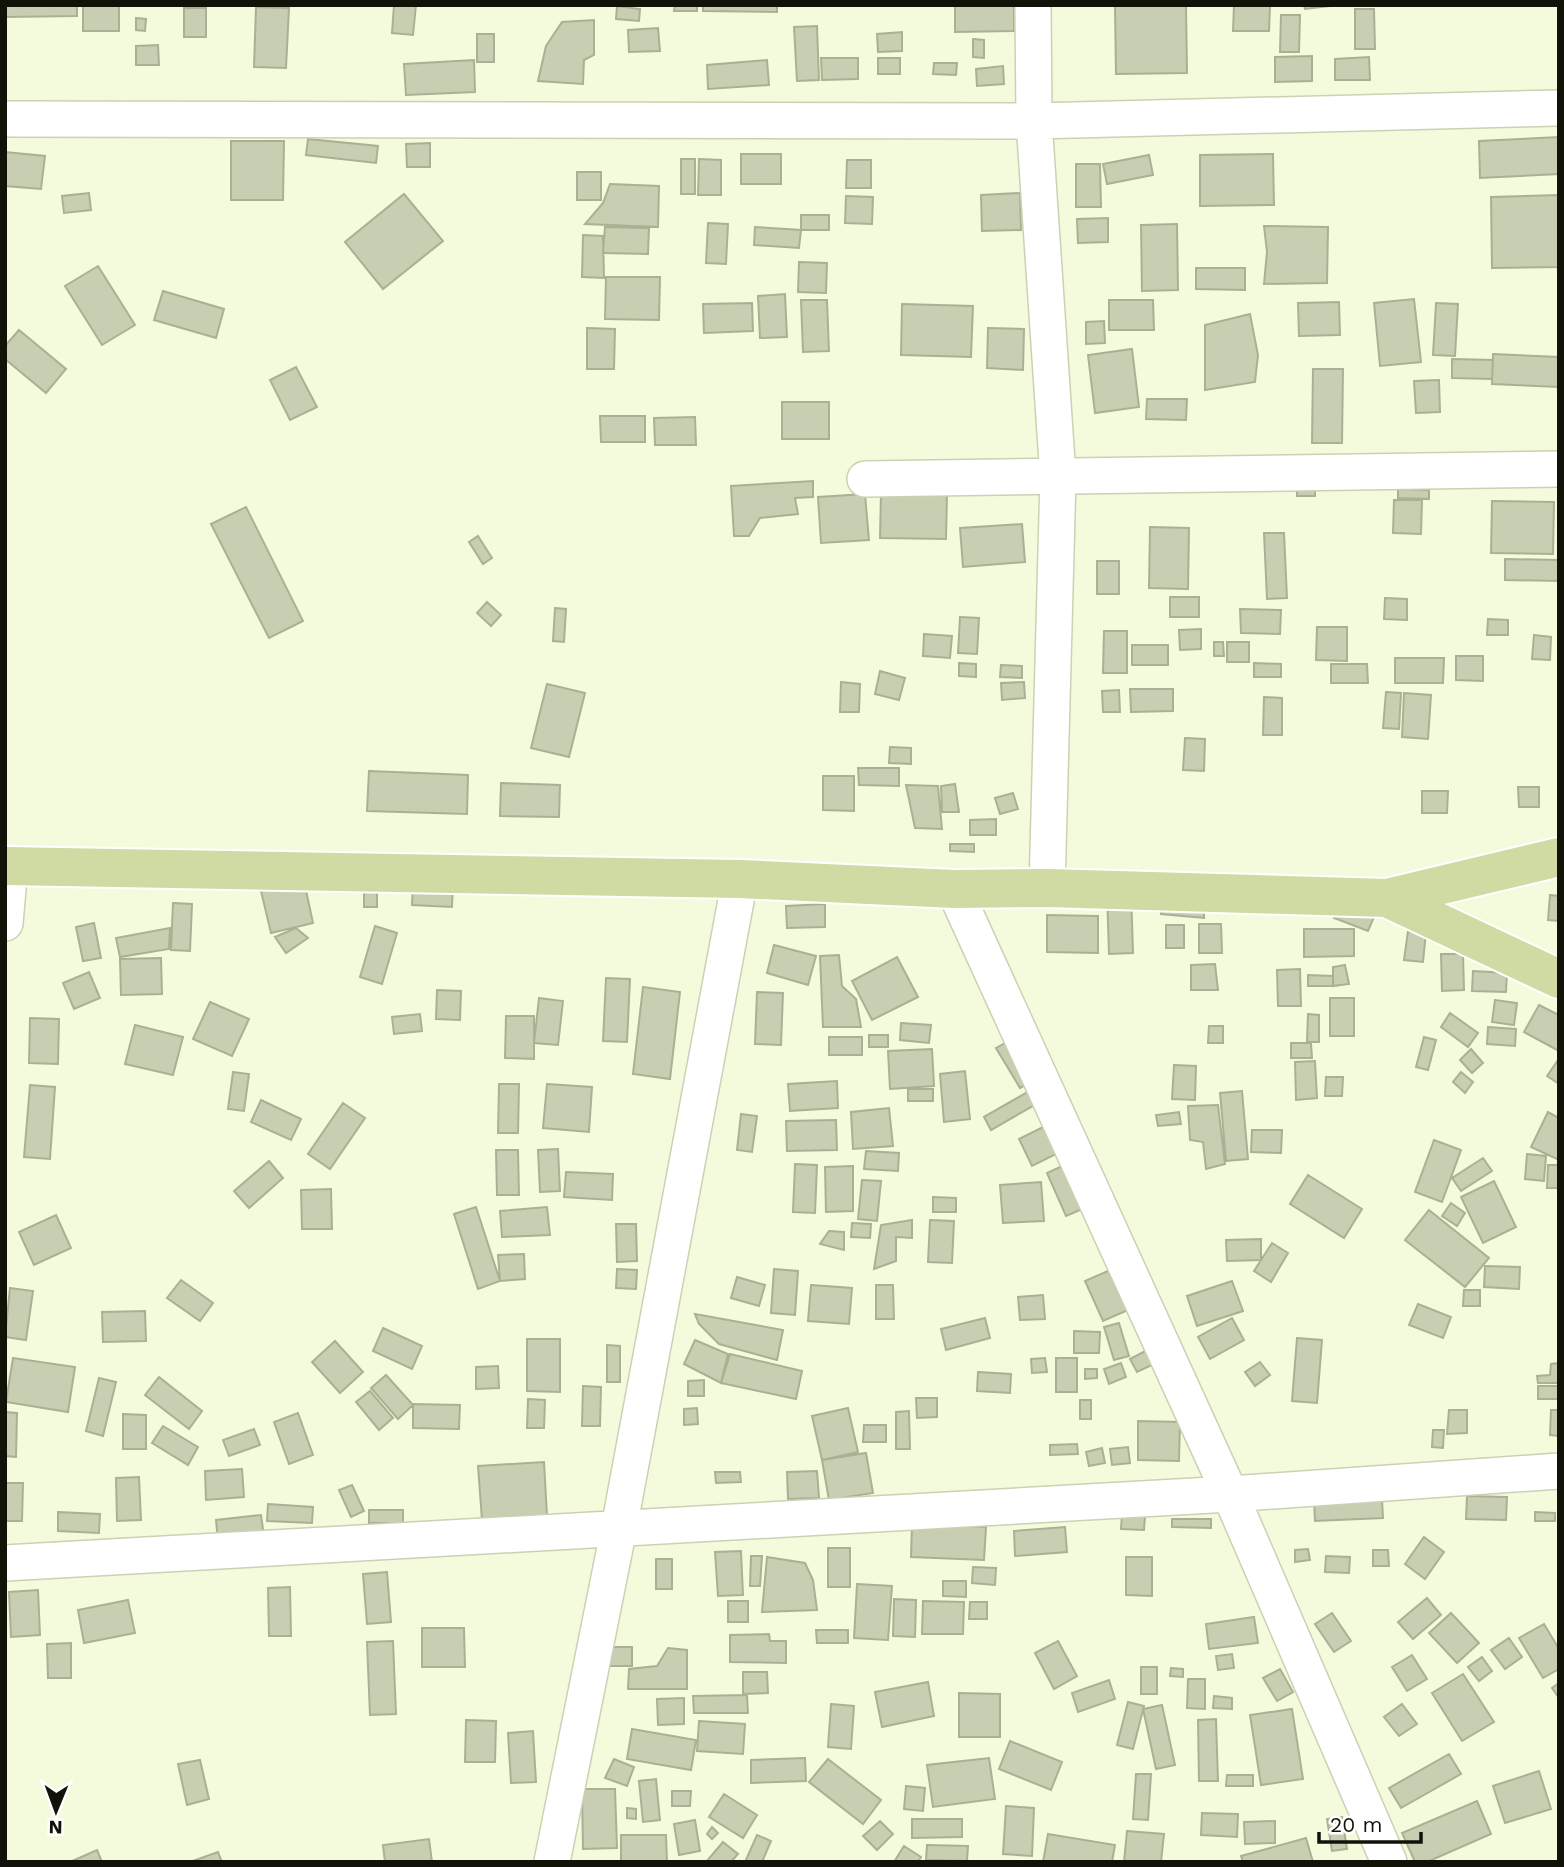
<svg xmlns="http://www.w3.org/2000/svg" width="1564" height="1867" viewBox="0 0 1564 1867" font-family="'Work Sans',sans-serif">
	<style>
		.building { fill: #c7ceb1; stroke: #aab093; stroke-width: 2 }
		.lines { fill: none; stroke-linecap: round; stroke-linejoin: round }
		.minor-casing { stroke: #cbd2b4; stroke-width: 38 }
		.major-casing { stroke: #fff; stroke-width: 42 }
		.minor { stroke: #fff; stroke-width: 35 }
		.major { stroke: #d0daa3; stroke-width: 38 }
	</style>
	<rect width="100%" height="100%" fill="#f4fbdc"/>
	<!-- building -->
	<path class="building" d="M5,5H77V16L5,17Z
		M83,5H119V31H83Z
		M394,5H416L413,35L392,33Z
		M675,5H697V11H674Z
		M703,5H777V12L703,11Z
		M955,5H1014V31L955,32Z
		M1186,5L1187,73L1116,74L1115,6Z
		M1234,5H1270L1269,31H1233Z
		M1304,5H1339L1305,9Z
		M617,6L640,9L639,21L616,19Z
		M256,7L289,8L286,68L254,67Z
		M184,8H206V37H184Z
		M1355,9H1374L1375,49H1355Z
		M1281,15H1300L1299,52H1280Z
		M136,18L146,19L145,31L136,30Z
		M594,20V55L584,60L583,84L538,81L546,46L562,22Z
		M817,26L819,80L797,81L794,27Z
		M658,28L660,51L629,52L628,30Z
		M902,32V51L878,52L877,34Z
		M477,34H494V62H477Z
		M973,39L984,40V58L973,57Z
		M158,45L159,65H136V46Z
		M1312,56V81L1275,82V57Z
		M1369,57L1370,80H1335V59Z
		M821,58H858V79L822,80Z
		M878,58H900V74H878Z
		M474,60L475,92L406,95L404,64Z
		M767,60L769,85L708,89L707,65Z
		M934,63H957L956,75L933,74Z
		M1003,66L1004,84L977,86L976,69Z
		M1559,137V174L1480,178L1479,141Z
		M308,139L378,146L376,163L306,155Z
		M231,141H284L283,200H231Z
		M430,143V167H407L406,144Z
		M5,152L45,156L41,189L5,186Z
		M741,154H781V184H741Z
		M1273,154L1274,205L1200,206V155Z
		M1149,155L1153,175L1107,184L1103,164Z
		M681,159H695V194H681Z
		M699,159L721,160V195H698Z
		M847,160H871V188H846Z
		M1076,164H1100L1101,207H1076Z
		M577,172H601V200H577Z
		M610,184L659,186L658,227L585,224L603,203Z
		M89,193L91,210L64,213L62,196Z
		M1020,193L1021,230L982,231L981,195Z
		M404,194L443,241L383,289L345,242Z
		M1559,195V267L1492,268L1491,197Z
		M846,196L873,197L872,224L845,223Z
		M801,215H829V230H801Z
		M1108,218V242L1078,243L1077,219Z
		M708,223L728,224L726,264L706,263Z
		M1177,224L1178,290L1142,291L1141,225Z
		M1264,226L1328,227L1327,283L1264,284L1267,252Z
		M605,227L649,228L648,254L603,253Z
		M755,227L801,230L799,248L754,245Z
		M583,235L603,236L604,278L582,277Z
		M799,262L827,263L826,293L798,292Z
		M98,266L135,325L102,345L65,286Z
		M1196,268H1245V290L1196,289Z
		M606,277H660L659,320L605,319Z
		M163,291L224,309L216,338L154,320Z
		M785,294L787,337L760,338L758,296Z
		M1414,299L1421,362L1380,366L1374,303Z
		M801,300H827L829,351L803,352Z
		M1109,300H1153L1154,330H1109Z
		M1339,302L1340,335L1299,336L1298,303Z
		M752,303L753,331L704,333L703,304Z
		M1436,303L1458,304L1455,356L1433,355Z
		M902,304L973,306L971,357L901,355Z
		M1250,314L1258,355L1255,382L1205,390V325Z
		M1104,321L1105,343L1086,344V322Z
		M587,328L615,329L614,369H587Z
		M988,328L1024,329L1023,370L987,368Z
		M19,330L66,369L46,393L5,359V346Z
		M1132,349L1139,407L1095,413L1088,355Z
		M1493,354L1559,357V387L1492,384Z
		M1452,359L1493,360L1492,379L1452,378Z
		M296,367L317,407L290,420L270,380Z
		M1313,369H1343L1342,443H1312Z
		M1439,380L1440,412L1416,413L1414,381Z
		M1147,399H1187L1186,420L1146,419Z
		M782,402H829V439H782Z
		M600,416H645V442H601Z
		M695,417L696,445H655L654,418Z
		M813,481V497L795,498L798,514L760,518L749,536H734L731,486Z
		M1297,483L1315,484V496H1297Z
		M1398,489L1429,490V499L1398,498Z
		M881,492L947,493L946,539L880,538Z
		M865,494L869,540L821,543L818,497Z
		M1394,500H1422L1421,534L1393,533Z
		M1492,501L1554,502L1553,554L1491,553Z
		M246,507L303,621L269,638L211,524Z
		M1022,524L1025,562L963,567L960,528Z
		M1150,527L1189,528L1188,589L1149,588Z
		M1264,533H1284L1287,598L1267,599Z
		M478,536L492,558L483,564L469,542Z
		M1505,559L1559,560V581L1505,580Z
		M1097,561H1119V594H1097Z
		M1170,597H1199V617H1170Z
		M1385,598L1407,599V620L1384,619Z
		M487,602L501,615L491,626L477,613Z
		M555,608L566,609L564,642L553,641Z
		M1240,609L1281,610L1280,634L1241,633Z
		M960,617L979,618L977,654L958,653Z
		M1488,619L1508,620V635H1487Z
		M1317,627H1347V661L1316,660Z
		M1201,629V649L1180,650L1179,630Z
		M1104,631H1127V673H1103Z
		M924,634L952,636L950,658L923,656Z
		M1534,635L1551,637L1550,660L1532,659Z
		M1214,642H1223L1224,656H1214Z
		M1227,642H1249V662H1227Z
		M1132,645H1168V665H1132Z
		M1456,656H1483V681L1456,680Z
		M1395,658H1444L1443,683H1395Z
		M959,663L976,664V677L959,676Z
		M1254,663L1281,664V677H1254Z
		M1331,664H1367L1368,683H1331Z
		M1001,665L1022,666V678L1000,677Z
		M880,671L905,678L899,700L875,694Z
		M841,682L860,684L859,712H840Z
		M1024,682L1025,698L1002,700L1001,683Z
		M547,684L585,693L569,757L531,748Z
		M1130,689H1173V711L1131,712Z
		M1119,690L1120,712H1103L1102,691Z
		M1386,692L1401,693L1399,729L1383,728Z
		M1404,693L1431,695L1428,739L1402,737Z
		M1264,697L1282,698V735H1263Z
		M1185,738L1205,739L1204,771L1183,770Z
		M890,747L911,748V764L889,763Z
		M858,768H899V786L859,785Z
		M369,771L468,775L467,814L367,811Z
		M823,776H854V811L823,810Z
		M501,783L560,785L559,817L500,816Z
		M955,784L959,812H942L941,786Z
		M906,785L938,786L942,829L915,828Z
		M1518,787H1539V807H1519Z
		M1422,791H1448L1447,813H1422Z
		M1013,793L1018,809L1000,814L995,798Z
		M996,819V835H970V820Z
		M950,844H974V852L950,851Z
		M364,880H377V907H364Z
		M304,881L313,923L271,933L261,891Z
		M413,882L453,884L452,907L412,905Z
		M1163,890L1204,892V918L1161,914Z
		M1131,891L1133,953L1109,954L1107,892Z
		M1550,895L1559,896V921L1548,920Z
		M173,903L192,904L190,951L171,950Z
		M825,904V927L787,928L786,906Z
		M1340,904L1374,917L1368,931L1334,918Z
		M1047,915L1098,916V953L1047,952Z
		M94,923L101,958L83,961L76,927Z
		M1199,924H1221L1222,953H1199Z
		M1166,925H1184V948H1166Z
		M375,926L397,933L382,984L360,977Z
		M170,928L169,949L120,957L116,938Z
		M296,928L308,938L286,953L275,937Z
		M1304,929H1354V956L1304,957Z
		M1408,931L1426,932L1423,962L1404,960Z
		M774,945L816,956L808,985L767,973Z
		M1441,954H1463L1464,990L1442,991Z
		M839,955L842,986L856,999L861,1027H823L820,956Z
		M897,957L918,997L872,1020L852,981Z
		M161,958L162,994L121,995L120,959Z
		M1215,964L1218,990H1191V965Z
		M1345,965L1349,984L1333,986V967Z
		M1300,969L1301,1006H1278L1277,970Z
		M1473,971L1507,973L1506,992L1472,991Z
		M89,972L100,998L74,1009L63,983Z
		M1308,975L1333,976V986H1308Z
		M606,978L630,979L627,1042L603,1041Z
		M643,987L680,992L670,1079L633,1074Z
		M437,990L461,991L460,1020L436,1019Z
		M757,992L783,993L781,1045L755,1044Z
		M539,998L563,1001L558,1045L534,1043Z
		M1330,998H1354V1036H1330Z
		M1495,1000L1517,1003L1514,1025L1492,1022Z
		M210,1002L249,1019L232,1056L193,1039Z
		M1539,1005L1559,1015V1051L1524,1032Z
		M1450,1013L1478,1033L1468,1047L1441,1027Z
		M420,1014L422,1031L394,1034L392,1017Z
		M1308,1014L1319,1015V1042H1307Z
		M506,1016H534V1059L505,1058Z
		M30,1018L59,1019L58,1064L29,1063Z
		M901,1023L931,1025L929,1043L900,1040Z
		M135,1025L183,1037L173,1075L125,1064Z
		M1209,1026H1223V1043H1208Z
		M1488,1027L1516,1029L1515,1046L1487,1044Z
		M869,1035H888V1047H869Z
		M829,1037H862V1055H829Z
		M1424,1037L1436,1040L1428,1070L1416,1067Z
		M1014,1038L1038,1077L1020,1088L996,1048Z
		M1291,1043H1311L1312,1058H1291Z
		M932,1049L934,1086L890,1089L888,1051Z
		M1471,1049L1483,1063L1472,1073L1460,1060Z
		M1558,1060H1559V1084L1547,1076Z
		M1315,1061L1317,1098L1296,1100L1295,1062Z
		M1174,1065L1196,1066L1195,1100L1172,1099Z
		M965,1071L970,1119L944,1122L940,1074Z
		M233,1072L249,1074L244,1111L228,1109Z
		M1461,1072L1473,1082L1465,1093L1453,1082Z
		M1326,1077H1343L1342,1096H1325Z
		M837,1081L838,1108L790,1111L788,1084Z
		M499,1084H519L518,1133H498Z
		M547,1084L592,1087L589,1132L543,1128Z
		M30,1085L55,1087L50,1159L24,1157Z
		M1038,1086L1045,1099L991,1130L984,1117Z
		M908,1089H933V1101H908Z
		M1242,1091L1248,1159L1226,1161L1220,1093Z
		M261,1100L301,1119L291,1140L251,1122Z
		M343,1103L365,1118L330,1169L308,1154Z
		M1218,1105L1225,1164L1206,1169L1203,1142L1190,1140L1188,1106Z
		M889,1108L893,1146L853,1149L851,1112Z
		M1179,1112L1181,1124L1158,1126L1156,1115Z
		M1548,1112L1559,1118V1160L1531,1147Z
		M741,1114L757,1116L752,1152L737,1150Z
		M836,1120L837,1150L787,1151L786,1121Z
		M1055,1121L1068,1148L1032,1166L1019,1139Z
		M1252,1130H1282L1281,1153L1251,1152Z
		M1434,1140L1461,1150L1442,1202L1415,1192Z
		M558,1149L560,1191L540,1192L538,1150Z
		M496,1150H518L519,1195H497Z
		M866,1151L899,1153L898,1171L864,1169Z
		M1527,1154L1546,1156L1544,1181L1525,1179Z
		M1483,1158L1492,1171L1461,1191L1452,1178Z
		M269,1161L283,1178L249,1208L234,1191Z
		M1073,1161L1092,1205L1066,1216L1047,1173Z
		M795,1164L817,1165L815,1213L793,1212Z
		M1548,1165H1559V1188H1547Z
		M853,1166V1211L826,1212L825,1167Z
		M566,1172L613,1174L612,1200L564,1197Z
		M1308,1175L1362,1209L1344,1238L1290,1204Z
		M862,1180L881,1181L877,1221L858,1219Z
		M1494,1181L1516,1227L1483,1243L1461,1197Z
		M1041,1182L1044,1221L1003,1223L1000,1185Z
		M331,1189L332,1229H302L301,1190Z
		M933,1197L956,1198V1212H933Z
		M1451,1203L1465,1213L1457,1226L1442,1216Z
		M476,1207L500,1281L478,1289L454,1214Z
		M547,1207L550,1235L502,1237L500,1211Z
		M1429,1210L1489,1258L1465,1287L1405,1240Z
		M56,1215L71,1248L34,1265L19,1232Z
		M912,1220V1238L896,1237V1261L874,1269L881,1225Z
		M930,1220L954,1221L952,1263L928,1262Z
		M852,1223L871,1224L870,1238L851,1237Z
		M616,1224H636L637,1261L617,1262Z
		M829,1231L844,1232V1250L820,1244Z
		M1261,1239V1260L1227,1261L1226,1240Z
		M1272,1243L1288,1253L1271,1282L1254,1271Z
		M524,1254L525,1279L500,1281L498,1255Z
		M1485,1266L1520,1267L1519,1289L1484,1287Z
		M1117,1267L1135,1307L1103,1321L1085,1281Z
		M617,1269L637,1270L636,1289L616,1288Z
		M774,1269L798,1271L795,1315L771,1313Z
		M737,1277L765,1285L759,1306L731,1298Z
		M181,1280L213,1303L200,1321L167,1298Z
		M1232,1281L1243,1311L1197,1326L1187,1296Z
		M811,1285L852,1288L849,1324L808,1321Z
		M876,1285H893L894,1319H876Z
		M10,1288L33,1291L26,1340L5,1337Z
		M1464,1290H1480V1306H1463Z
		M1043,1295L1045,1319L1020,1320L1018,1297Z
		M1418,1304L1451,1317L1443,1338L1409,1325Z
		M145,1311L146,1341L103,1342L102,1312Z
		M695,1314L783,1330L777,1360L719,1344L699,1324Z
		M985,1318L990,1338L946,1350L941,1329Z
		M1232,1318L1244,1340L1210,1359L1198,1337Z
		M1119,1323L1129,1356L1114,1360L1104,1327Z
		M383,1328L422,1346L412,1369L373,1351Z
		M1074,1331L1100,1332L1099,1353H1074Z
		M1297,1338L1322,1340L1317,1403L1292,1401Z
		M527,1339H560V1392L527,1391Z
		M695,1340L728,1354L721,1383L684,1364Z
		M335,1341L363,1372L340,1393L312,1362Z
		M607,1345L620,1346V1382H607Z
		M1149,1349L1156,1363L1137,1372L1130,1359Z
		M730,1354L802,1371L796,1399L721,1383Z
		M13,1358L75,1367L68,1412L6,1402Z
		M1045,1358L1047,1372L1032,1373L1031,1359Z
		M1056,1358H1077V1392H1056Z
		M1260,1362L1270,1375L1255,1386L1245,1372Z
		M1121,1363L1126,1377L1109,1384L1104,1369Z
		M1559,1363V1383H1538L1537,1376L1550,1375L1551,1364Z
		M498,1366L499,1388L476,1389V1367Z
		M1085,1369H1097V1378L1085,1379Z
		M978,1372L1011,1374L1010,1393L977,1391Z
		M386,1375L413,1405L398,1419L371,1388Z
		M159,1377L202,1411L189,1429L145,1395Z
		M99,1378L116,1382L103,1436L86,1431Z
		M704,1380V1396H688V1381Z
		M583,1386L601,1387L600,1426H582Z
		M1538,1386H1559V1399H1538Z
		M370,1391L393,1418L379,1430L356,1402Z
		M916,1398H937V1417L917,1418Z
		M528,1399L545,1400L544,1428H527Z
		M1080,1400H1091V1419H1080Z
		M413,1404L460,1405L459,1429L413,1428Z
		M697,1408L698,1424L684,1425V1409Z
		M848,1408L858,1452L822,1460L812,1416Z
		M1449,1410H1467V1433L1447,1434Z
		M1551,1410H1559V1436L1550,1435Z
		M909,1411L910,1449H896V1412Z
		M5,1412L17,1413L16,1457L5,1456Z
		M298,1413L313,1455L289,1464L274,1422Z
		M123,1414L146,1415V1449H123Z
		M1138,1421L1180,1422L1179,1461L1138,1460Z
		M864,1425H886V1442H863Z
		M163,1426L198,1447L188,1465L152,1443Z
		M254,1429L260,1445L229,1456L223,1440Z
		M1433,1430H1444L1443,1448L1432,1447Z
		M1077,1444L1078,1454L1050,1455V1445Z
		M1128,1447L1130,1463L1112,1465L1110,1449Z
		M1102,1448L1105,1463L1089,1466L1086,1452Z
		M866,1453L873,1493L829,1500L822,1460Z
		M544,1462L547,1516L482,1520L478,1466Z
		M242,1469L244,1497L206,1500L205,1471Z
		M817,1471L819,1498L788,1499L787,1472Z
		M715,1472H740L741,1482L716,1483Z
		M139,1477L141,1520L117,1521L116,1478Z
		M5,1483H23L22,1521H5Z
		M352,1485L364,1511L351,1517L339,1490Z
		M1467,1496L1507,1497L1506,1520L1466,1519Z
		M1382,1499L1383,1518L1315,1521L1314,1501Z
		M268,1504L313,1507L312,1523L267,1521Z
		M369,1510H403V1523H369Z
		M58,1512L100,1514L99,1533L58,1531Z
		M1535,1512L1555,1513V1521H1535Z
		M1122,1514L1145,1516L1144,1530L1121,1529Z
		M261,1515L264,1536L218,1541L216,1520Z
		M1172,1519H1211V1528L1172,1527Z
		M912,1524L986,1527L984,1560L911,1557Z
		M1065,1527L1067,1552L1015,1556L1014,1531Z
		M1424,1537L1444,1552L1425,1579L1405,1564Z
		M828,1548H850V1587H828Z
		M1308,1549L1310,1560L1295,1562V1550Z
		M1373,1550H1388L1389,1566H1373Z
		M741,1551L743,1595L718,1596L715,1552Z
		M751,1556H762L760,1586H750Z
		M1326,1556L1350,1557L1349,1573L1325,1572Z
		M767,1557L805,1563L813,1580L817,1610L762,1612Z
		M1126,1557H1152V1596L1126,1595Z
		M656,1559H672V1589H656Z
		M973,1567L996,1568L995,1585L972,1583Z
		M387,1572L391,1622L367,1624L363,1574Z
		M943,1581H966V1597L943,1596Z
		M857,1584L892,1586L888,1640L854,1638Z
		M290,1587L291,1636H269L268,1588Z
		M38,1590L40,1635L11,1637L9,1592Z
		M1427,1598L1441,1615L1413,1639L1398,1622Z
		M894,1599L916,1600L915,1637L893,1636Z
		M128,1600L135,1633L84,1643L78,1610Z
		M728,1601H748V1622H728Z
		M923,1601L964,1602L963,1634H922Z
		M970,1602H987V1619H969Z
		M1332,1613L1351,1641L1334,1652L1315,1624Z
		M1451,1613L1479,1643L1457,1663L1429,1633Z
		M1254,1617L1258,1643L1209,1649L1206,1624Z
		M1544,1624L1559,1649V1669L1543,1678L1519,1638Z
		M422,1628H464L465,1667H422Z
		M816,1630H848V1643H817Z
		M769,1634L770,1641H786V1663L730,1662V1635Z
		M1509,1638L1522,1657L1505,1669L1491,1650Z
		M393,1641L396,1714L370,1715L367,1642Z
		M1058,1641L1077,1676L1054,1689L1035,1653Z
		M71,1643V1678H48L47,1644Z
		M606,1647H632V1666H606Z
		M668,1648L687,1650V1689H628L629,1669L657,1666Z
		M1232,1654L1234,1668L1218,1670L1216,1656Z
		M1412,1655L1427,1679L1407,1691L1392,1667Z
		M1482,1657L1492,1671L1479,1681L1468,1667Z
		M1141,1667H1157V1694H1141Z
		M1171,1668L1183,1669V1677L1170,1676Z
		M1280,1669L1293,1692L1277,1701L1263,1678Z
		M743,1672H767L768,1693L743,1694Z
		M1463,1674L1494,1722L1462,1741L1432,1693Z
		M1188,1679H1205V1709L1187,1708Z
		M1109,1680L1115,1699L1078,1712L1072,1693Z
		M928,1682L934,1716L882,1727L875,1692Z
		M1559,1683V1698L1552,1688Z
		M959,1693L1000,1694V1737H959Z
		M747,1695L748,1713H694L693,1696Z
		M1214,1696L1232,1698V1709L1213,1708Z
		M684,1698V1724L658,1725L657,1699Z
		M1128,1702L1144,1706L1133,1749L1117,1745Z
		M831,1704L854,1706L851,1749L828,1747Z
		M1402,1704L1417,1724L1399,1736L1384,1717Z
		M1162,1705L1175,1765L1156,1769L1143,1709Z
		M1292,1709L1303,1779L1261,1785L1250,1715Z
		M1216,1719L1218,1781H1199L1198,1720Z
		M466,1720L496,1721L495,1762H465Z
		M699,1721L745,1724L743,1754L697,1751Z
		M632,1729L696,1740L691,1770L627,1759Z
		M533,1731L536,1782L511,1783L508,1733Z
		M1010,1741L1062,1762L1051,1790L999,1769Z
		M1449,1754L1461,1774L1401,1808L1389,1788Z
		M805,1758L806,1781L751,1783V1760Z
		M989,1758L995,1799L933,1807L927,1765Z
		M614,1759L634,1767L627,1786L605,1778Z
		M828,1759L881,1800L863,1824L809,1782Z
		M200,1760L209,1799L187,1805L178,1764Z
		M1539,1771L1551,1809L1505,1823L1493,1786Z
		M1136,1774H1151L1148,1820L1133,1819Z
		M1227,1775H1253V1786H1226Z
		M656,1779L660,1820L643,1822L639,1781Z
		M906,1786L925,1788L923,1811L904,1809Z
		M582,1789H615L617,1848L583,1849Z
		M672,1791H691L690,1806H672Z
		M724,1794L757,1815L743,1838L709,1817Z
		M1477,1801L1491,1834L1427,1862H1415L1402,1833Z
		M1006,1806L1034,1808L1032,1856L1003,1854Z
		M627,1808L636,1809V1819L627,1818Z
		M1202,1813L1238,1814L1237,1837L1201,1835Z
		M1342,1817L1347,1849L1332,1851L1327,1819Z
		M912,1819H962V1837L912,1838Z
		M695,1820L700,1851L679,1855L674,1824Z
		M880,1821L893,1834L877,1850L863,1836Z
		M1275,1821V1843L1245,1844L1244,1822Z
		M712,1827L718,1833L712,1839L707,1834Z
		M1127,1831L1164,1834L1161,1862H1124Z
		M1048,1834L1115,1845L1112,1862H1043Z
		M621,1835H666L667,1862H621Z
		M757,1835L771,1841L762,1862H745Z
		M1306,1838L1313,1862H1243L1241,1856Z
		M429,1839L432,1862H385L383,1845Z
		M723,1842L738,1854L731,1862H706Z
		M927,1845L968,1846L967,1861L926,1860Z
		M904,1846L921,1857L918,1862H894Z
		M97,1850L102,1862H70Z
		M218,1852L222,1862H190Z"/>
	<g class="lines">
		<!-- minor casing -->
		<g class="minor-casing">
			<path id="minor" d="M1033,5L1034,121L1058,477L1047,888
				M5,119L1034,121L1559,108
				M865,479L1559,469
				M954,889L1230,1494L1389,1862
				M5,923L10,866
				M5,1563L1230,1494L1559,1471
				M552,1862L619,1528L740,879"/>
		</g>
		<!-- major casing -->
		<g class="major-casing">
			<path id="major" d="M5,866L740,879L954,889L1047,888L1387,898L1559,979
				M1387,898L1559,857"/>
		</g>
		<!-- minor -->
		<use href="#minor" class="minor"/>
		<!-- major -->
		<use href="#major" class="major"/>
	</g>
	<!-- border -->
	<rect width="1564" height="1867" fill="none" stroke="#111308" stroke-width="14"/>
	<!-- north arrow -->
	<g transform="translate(56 1811) rotate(181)" stroke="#ffffff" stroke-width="5" paint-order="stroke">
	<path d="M0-5L12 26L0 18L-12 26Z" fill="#111308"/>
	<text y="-10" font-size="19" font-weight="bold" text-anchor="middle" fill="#111308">N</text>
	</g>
	<!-- scale -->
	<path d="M1319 1832v10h102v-10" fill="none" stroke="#111308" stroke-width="3.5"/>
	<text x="1330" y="1832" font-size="21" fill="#111308" stroke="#ffffff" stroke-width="5" paint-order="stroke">20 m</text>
</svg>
